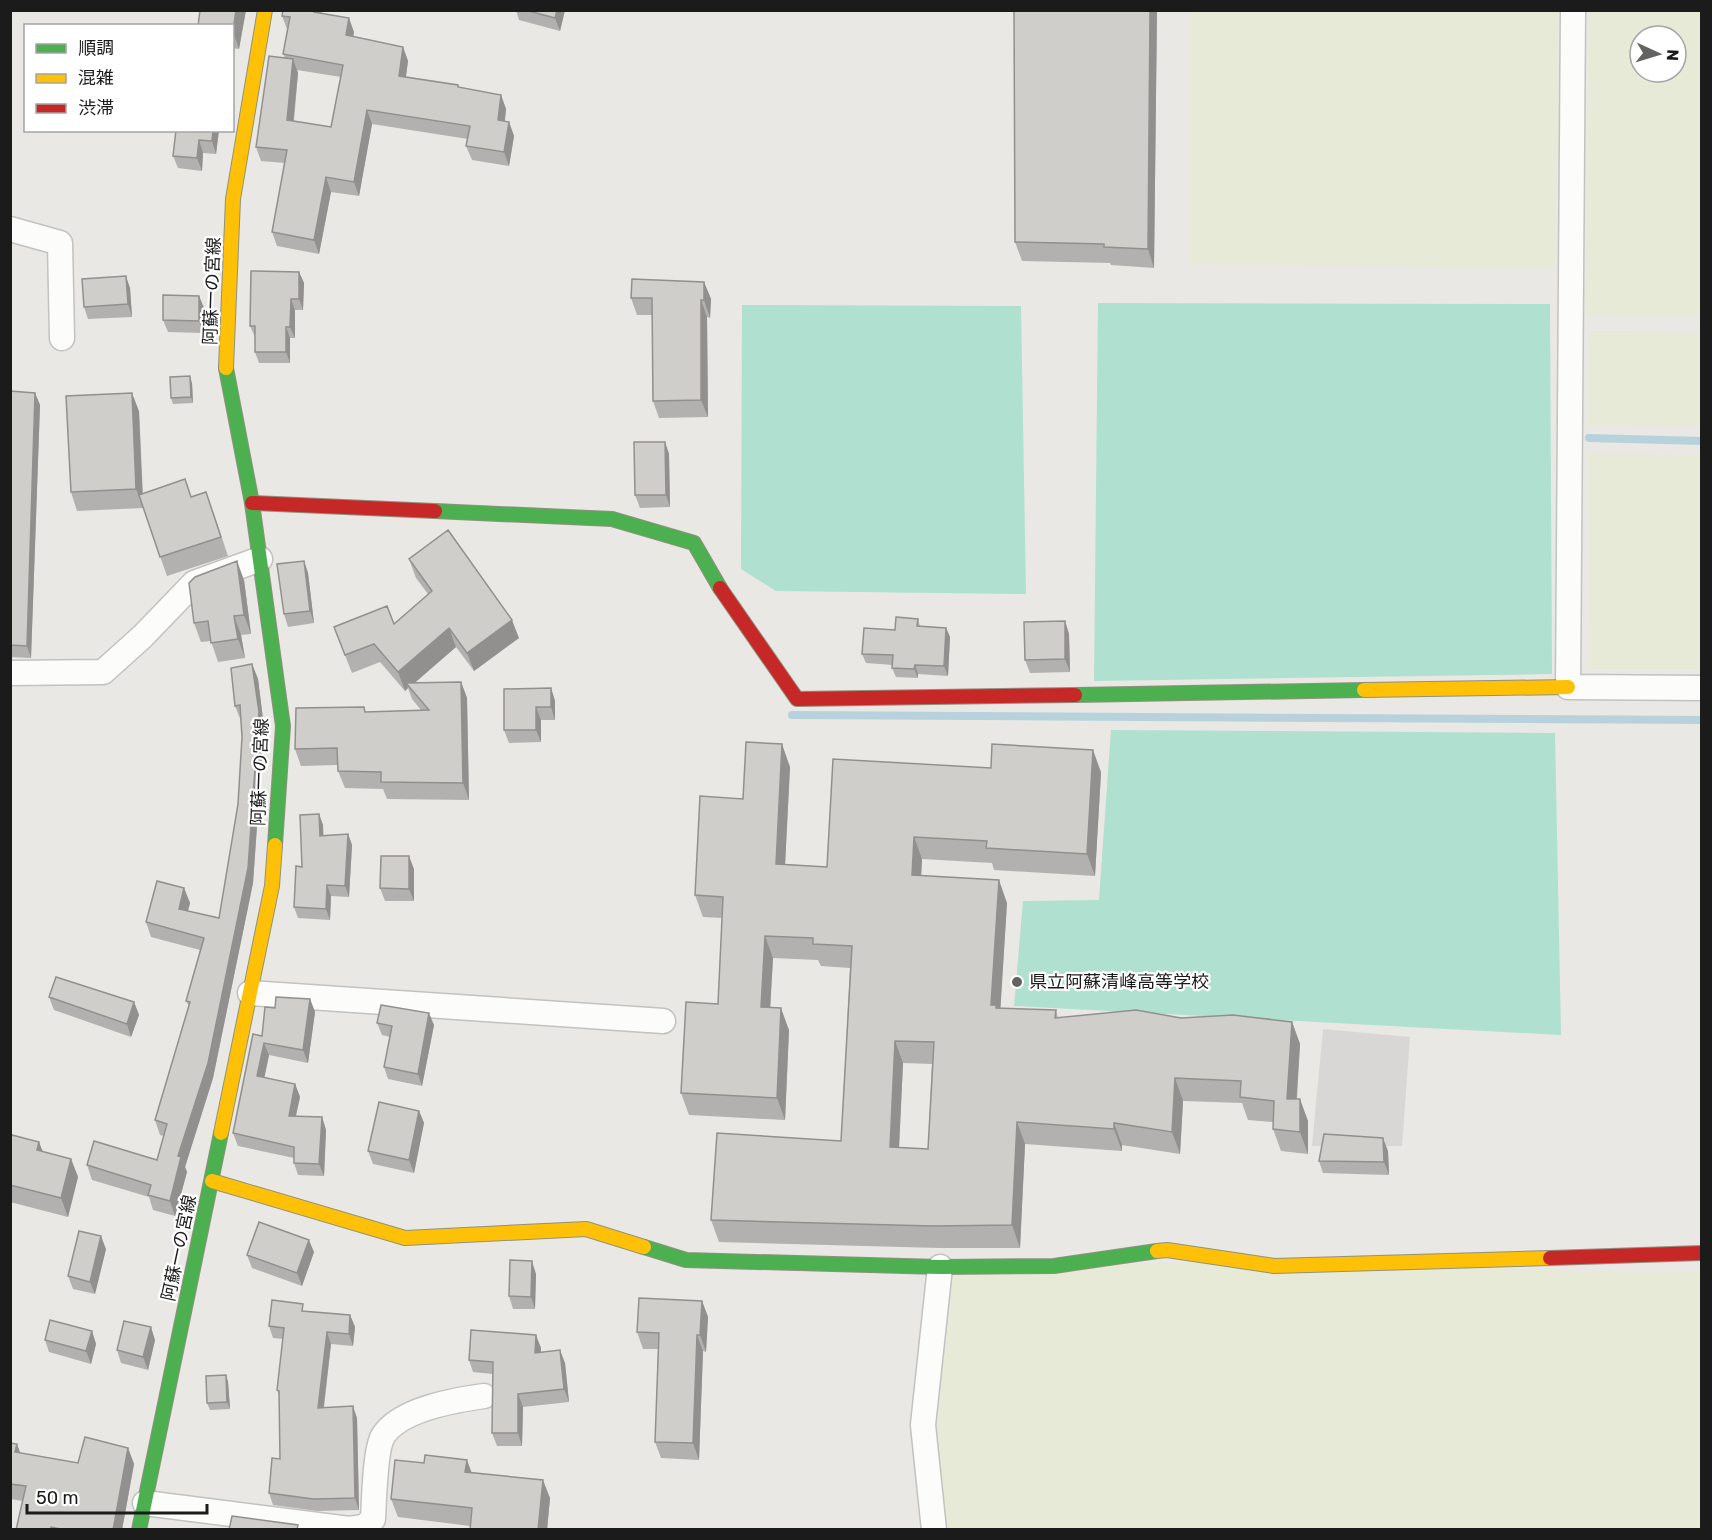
<svg xmlns="http://www.w3.org/2000/svg" width="1712" height="1540" viewBox="0 0 1712 1540" font-family="Rubik,'Noto Sans JP',sans-serif">
	<style>
		.residential { fill: #d8d7d5 }
		.farmland { fill: #e7ead7; fill-rule: evenodd }
		.pitch { fill: #afe0d0 }
		.lines { fill: none; stroke-linecap: round; stroke-linejoin: round }
		.stream { stroke: #b7d2dc; stroke-width: 8 }
		.street-casing { stroke: #c2c2c0; stroke-width: 27 }
		.fast-casing { stroke: #8f927d; stroke-width: 16 }
		.slow-casing { stroke: #8f927d; stroke-width: 16 }
		.jam-casing { stroke: #8f927d; stroke-width: 16 }
		.street { stroke: #fcfcfb; stroke-width: 24 }
		.fast { stroke: #4caf50; stroke-width: 14 }
		.slow { stroke: #ffc107; stroke-width: 14 }
		.jam { stroke: #c62828; stroke-width: 14 }
		.wall { fill: #b3b1af; fill-rule: evenodd }
		.shaded-wall { fill: #92908e }
		.building { fill: #d0cecb; stroke: #92908e; stroke-width: 1.5; fill-rule: evenodd }
		.poi-dot { fill: #636361; stroke: #fff; stroke-width: 2 }
		.labels { text-anchor: middle; stroke-width: 4.5; stroke-linejoin: round; paint-order: stroke }
		.street-label { font-size: 18px; fill: #1b1b1b; stroke: #fff }
		.poi-label { font-size: 18px; fill: #1b1b1b; stroke: #fff; text-anchor: start }
	</style>
	<rect width="100%" height="100%" fill="#e9e8e4"/>
	<!-- residential -->
	<path class="residential" d="M1323,1029L1410,1037L1402,1146H1312Z"/>
	<!-- farmland -->
	<path class="farmland" d="M1190,11H1558L1555,268L1190,264Z
		M1589,11H1701V316L1586,315ZM1640,36H1676V72H1640Z
		M1589,331L1701,333V426L1588,425Z
		M1588,454L1701,455V670H1590Z
		M1248,1262L1649,1273L1701,1271V1529H935L925,1412L952,1266Z"/>
	<!-- pitch -->
	<path class="pitch" d="M1098,303L1550,304L1552,674L1094,681Z
		M742,305L1021,306L1026,594L776,591L741,569Z
		M1111,730L1555,733L1561,1035L1014,1006L1023,901L1099,900Z"/>
	<g class="lines">
		<!-- stream -->
		<path class="stream" d="M1589,438L1702,441
			M792,715L1702,720"/>
		<!-- street casing -->
		<g class="street-casing">
			<path id="street" d="M1573,10L1568,687L1702,688
				M10,229L60,243L62,338
				M10,673L103,672L143,636L194,583L260,559
				M250,993L663,1021
				M145,1503L349,1529L364,1527L373,1519C374,1502 375,1449 383,1436C400,1409 455,1400 484,1396
				M934,1530L923,1425L940,1267"/>
		</g>
		<!-- fast casing -->
		<g class="fast-casing">
			<path id="fast" d="M226,368L252,503L283,726L275,845
				M435,511L612,519L694,543L720,588
				M1075,695L1364,690
				M644,1247L686,1260L940,1267L1054,1266L1157,1251
				M139,1530L221,1133"/>
		</g>
		<!-- slow casing -->
		<g class="slow-casing">
			<path id="slow" d="M226,368L233,199L265,10
				M1364,690L1568,687
				M221,1133L272,886L275,845
				M212,1181L405,1238L586,1229L644,1247
				M1157,1251L1167,1250L1274,1266L1550,1258"/>
		</g>
		<!-- jam casing -->
		<g class="jam-casing">
			<path id="jam" d="M252,503L435,511
				M720,588L797,699L1075,695
				M1550,1258L1702,1253"/>
		</g>
		<!-- street -->
		<use href="#street" class="street"/>
		<!-- fast -->
		<use href="#fast" class="fast"/>
		<!-- slow -->
		<use href="#slow" class="slow"/>
		<!-- jam -->
		<use href="#jam" class="jam"/>
	</g>
	<!-- wall -->
	<path class="wall" d="M246,10L239,49L232,48V26Z
		M283,10H322V13L354,32L353,36L403,47L408,61L406,77L501,95L506,109L505,121L509,122L514,136L509,166L472,160L466,146L468,139L372,124L359,196L331,192L319,254L277,246L272,232L285,163L261,161L256,147L285,58L283,54L287,29L282,16ZM297,70L341,77L331,127L294,121L298,73Z
		M516,10H565L560,31L519,20Z
		M1157,10L1154,268L1111,265L1110,263L1022,261L1015,242Z
		M176,130H219L216,154L203,153L202,171L178,168L173,156Z
		M299,272L304,283L303,310H295V338H290V363H259L255,352V337L250,326Z
		M704,282L711,299L710,318L707,317L708,417L659,418L653,401L652,315H637L631,298Z
		M130,288L132,317L88,319L84,307Z
		M199,296L204,308L203,333L168,332L163,320Z
		M192,383L193,403L173,404L171,398Z
		M10,391L35,393L40,405L31,658L10,657Z
		M139,411L143,494L185,479L191,497L213,511L228,556L167,576L143,508L77,511L71,492Z
		M665,442L669,454L670,507L640,508L635,495Z
		M409,559L519,638L474,671L456,647L415,682H461L467,698L469,800L387,799L383,789L345,788L338,771V765L301,766L295,749L366,712L421,710L412,699L408,688L405,691L380,662L352,673L334,627L394,624L428,594L416,578Z
		M304,561L308,573L314,623L288,627L284,614Z
		M244,580L251,634L241,635L245,658L218,662L211,641L201,642L194,623Z
		M918,619L920,626L946,628L950,637L948,676L918,674V678L896,677L892,668L893,665L866,663L862,654L895,630Z
		M1065,621L1069,634L1070,672L1030,673L1025,660Z
		M252,664L258,679L264,727L253,883L213,1078L185,1167L187,1172L175,1216L153,1210L149,1197L92,1180L87,1165L157,1160L164,1136L160,1135L155,1120L189,1006L186,1001L200,950L151,937L146,922L184,888L190,903L188,911L219,918L238,804L242,737L241,721L235,706Z
		M551,688L555,701V720H541V742L509,743L504,730Z
		M790,767L785,864L827,867L991,768L1101,772L1095,876L994,870L992,863L922,859L921,876L1007,903L1000,1008L1056,1010L1058,1018H1181L1292,1022L1300,1044L1297,1099L1308,1121V1154L1281,1151L1273,1129V1122L1248,1120L1242,1103L1183,1101L1180,1154L1122,1145V1151L1025,1144L1020,1248H940L719,1242L711,1220L841,1141L850,968L821,966L818,960L773,958L770,1008L789,1030L785,1120L689,1115L681,1093L718,1004L722,918L703,917L695,895L743,799ZM903,1063L932,1064L928,1149L899,1147Z
		M319,814L323,825V835L348,834L352,845L349,897L331,896L330,920L298,918L294,907L302,867Z
		M414,869V901H385L380,888Z
		M49,997L134,1002L139,1015L131,1037L54,1010Z
		M310,999L315,1012L308,1063L269,1055L264,1078L295,1084L300,1097L296,1116L322,1117L326,1130L324,1176L298,1175L294,1163V1158L238,1146L233,1133L262,1036Z
		M377,1023L434,1025L422,1086L388,1079L384,1067L390,1037L382,1035Z
		M419,1111L424,1123L414,1173L373,1164L368,1151Z
		M10,1141L39,1142L42,1151L71,1159L78,1177L68,1217L10,1202Z
		M1388,1151L1389,1175L1323,1173L1319,1161Z
		M106,1249L95,1294L73,1289L68,1276Z
		M314,1252L302,1286L252,1268L247,1255Z
		M536,1274L535,1309H513L509,1296Z
		M702,1301L708,1317L706,1352L703,1351L699,1460L661,1458L655,1442L658,1349H643L637,1332Z
		M306,1311L350,1315L355,1327L353,1346L331,1344L324,1408L357,1418L359,1510L317,1511L273,1505L269,1493L280,1459V1397L277,1390L283,1339L273,1338L269,1326Z
		M92,1331L96,1344L91,1364L49,1352L45,1340Z
		M155,1340L148,1370L121,1363L117,1350Z
		M541,1348V1352L565,1363L569,1402L523,1407L522,1446H497L492,1433L493,1374L473,1372L469,1360Z
		M226,1375L228,1382L230,1409L210,1410L207,1403Z
		M10,1443L20,1453L78,1463L128,1448L134,1464L122,1530H16L23,1501L10,1499Z
		M471,1473L550,1498L547,1530H470V1526L398,1517L391,1499Z"/>
	<!-- shaded-wall -->
	<path class="shaded-wall" d="M236,10H246L239,49L233,31Z
		M557,10H565L560,31L555,18Z
		M1150,10H1157L1154,268L1148,249Z
		M349,18L354,32L351,49L346,35Z
		M403,47L408,61L404,90L399,76Z
		M293,59L298,73L292,134L287,120Z
		M501,95L506,109L503,134L498,120Z
		M367,110L372,124L359,196L354,182Z
		M509,122L514,136L509,166L504,152Z
		M213,130H219L216,154L212,141Z
		M199,140L203,153L202,171L197,158Z
		M326,177L331,192L319,254L314,240Z
		M299,272L304,283L303,310L299,299Z
		M126,276L130,288L132,317L128,304Z
		M704,282L711,299L710,318L704,300Z
		M199,296L204,308L203,333L199,321Z
		M291,299L295,310V338L290,327Z
		M701,300L707,317L708,417L701,400Z
		M286,327L290,338V363L286,352Z
		M190,376L192,383L193,403L191,397Z
		M35,393L40,405L31,658L27,646Z
		M132,393L139,411L143,508L136,489Z
		M665,442L669,454L670,507L666,495Z
		M237,561L244,580L251,634L244,615Z
		M304,561L308,573L314,623L310,611Z
		M234,616L241,635L245,658L238,639Z
		M512,620L519,638L474,671L467,653Z
		M1065,621L1069,634L1070,672L1065,659Z
		M449,628L456,647L410,687L406,683L408,688L405,691L398,672Z
		M946,628L950,637L948,676L944,666Z
		M252,664L258,679L264,727L253,883L213,1078L185,1167L187,1172L175,1216L170,1201L178,1156L248,868Z
		M915,665L918,674V678L914,669Z
		M461,682L467,698L469,800L463,783Z
		M551,688L555,701V720L551,707Z
		M536,707L541,720V742L536,730Z
		M782,744L790,767L784,886L776,864Z
		M1093,750L1101,772L1095,876L1087,854Z
		M319,814L323,825L324,847L320,836Z
		M348,834L352,845L349,897L345,886Z
		M914,837L922,859L920,898L912,875Z
		M409,856L414,869V901L409,889Z
		M999,880L1007,903L1000,1016L991,1005Z
		M327,885L331,896L330,920L326,909Z
		M184,888L190,903L184,925L179,909Z
		M765,936L773,958L769,1029L761,1007Z
		M310,999L315,1012L308,1063L303,1050Z
		M134,1002L139,1015L131,1037L127,1024Z
		M781,1008L789,1030L785,1120L777,1098Z
		M429,1013L434,1025L422,1086L418,1074Z
		M1292,1022L1300,1044L1295,1121L1287,1099Z
		M895,1041L903,1063L898,1169L890,1147Z
		M264,1043L269,1055L262,1089L257,1076Z
		M1175,1078L1183,1101L1180,1154L1172,1132Z
		M295,1084L300,1097L293,1128L289,1116Z
		M1300,1099L1308,1121V1154L1300,1132Z
		M419,1111L424,1123L414,1173L409,1160Z
		M322,1117L326,1130L324,1176L319,1164Z
		M1017,1122L1025,1144L1020,1248L1012,1225Z
		M1114,1123L1122,1145V1151L1114,1129Z
		M1383,1138L1388,1151L1389,1175L1384,1162Z
		M39,1142L46,1160L37,1150Z
		M71,1159L78,1177L68,1217L61,1198Z
		M101,1236L106,1249L95,1294L90,1282Z
		M309,1240L314,1252L302,1286L297,1273Z
		M532,1261L536,1274L535,1309L531,1297Z
		M702,1301L708,1317L706,1352L700,1335Z
		M350,1315L355,1327L353,1346L349,1334Z
		M151,1327L155,1340L148,1370L143,1357Z
		M92,1331L96,1344L91,1364L86,1351Z
		M327,1332L331,1344L322,1420L318,1408Z
		M536,1335L541,1348L540,1365L535,1353Z
		M697,1335L703,1351L699,1460L693,1443Z
		M560,1350L565,1363L569,1402L564,1389Z
		M226,1375L228,1382L230,1409L227,1402Z
		M518,1394L523,1407L522,1446L518,1433Z
		M353,1406L357,1418L359,1510L355,1498Z
		M17,1444L23,1460L15,1452Z
		M128,1448L134,1464L122,1530H113Z
		M467,1460L474,1479L465,1472Z
		M543,1480L550,1498L547,1530H538Z"/>
	<!-- building -->
	<path class="building" d="M200,10H236L233,31L232,26H198Z
		M283,10H314V12L349,18L346,35L403,47L399,76L458,85V87L501,95L498,120L509,122L504,152L466,146L470,126L367,110L354,182L326,177L314,240L272,232L287,150L256,147L269,56L293,59L287,120L331,127L343,65L283,54L290,17L282,16Z
		M525,10H557L555,18Z
		M1014,10H1150L1148,249L1104,247V244L1015,242Z
		M176,130H213L212,141L199,140L197,158L173,156Z
		M251,271L299,272V299H291L290,327H286V352H255V326H250Z
		M126,276L128,304L84,307L82,279Z
		M632,279L704,282V300H701V400L653,401L652,298H631Z
		M163,295L199,296V321L163,320Z
		M190,376L191,397L171,398L170,377Z
		M10,391L35,393L27,646L10,645Z
		M132,393L136,489L71,492L66,396Z
		M634,442H665L666,495H635Z
		M185,479L191,497L206,492L221,537L160,557L139,495Z
		M448,530L512,620L467,653L449,628L398,672L374,644L345,655L334,627L387,606L394,624L432,591L409,559Z
		M237,561L244,615L234,616L238,639L211,643L208,621L194,623L189,583L195,577Z
		M304,561L310,611L284,614L277,564Z
		M896,617L918,619L917,626L946,628L944,666L915,665L914,669L892,668L893,655L862,654L864,628L895,630Z
		M1065,621V659L1025,660L1024,622Z
		M252,664L259,712L248,868L208,1063L178,1156L181,1157L170,1201L148,1195L151,1185L87,1165L94,1141L157,1160L167,1124L155,1120L190,1002L186,1001L204,938L146,922L157,881L184,888L179,909L219,918L238,804L242,737L240,705L235,706L231,668Z
		M461,682L463,783L381,782V772L338,771L337,748L295,749L296,708L364,707L365,712L429,710L406,683Z
		M551,688V707H536V730H504V689Z
		M746,742L782,744L776,864L827,867L833,759L991,768L992,744L1093,750L1087,854L986,848L987,841L914,837L912,875L999,880L991,1005H996V1008L1056,1010L1055,1018L1136,1010L1181,1018L1233,1015L1292,1022L1287,1099H1300V1132L1273,1129L1274,1101L1240,1097L1241,1081L1175,1078L1172,1132L1114,1123V1129L1017,1122L1012,1225L932,1226L711,1220L717,1133L841,1141L852,946L813,944V938L765,936L761,1007L781,1008L777,1098L681,1093L686,1002L718,1004L723,897L695,895L700,796L743,799ZM895,1041L934,1042L928,1149L890,1147Z
		M319,814L320,836L348,834L345,886L327,885L326,909L294,907L296,866L302,867L300,815Z
		M381,856H409V889L380,888Z
		M56,977L134,1002L127,1024L49,997Z
		M276,997L310,999L303,1050L264,1043L257,1076L295,1084L289,1116L322,1117L319,1164L294,1163V1147L233,1133L253,1034L262,1036L265,1007L275,1008Z
		M381,1005L429,1013L418,1074L384,1067L392,1026L377,1023Z
		M379,1102L419,1111L409,1160L368,1151Z
		M1324,1134L1383,1138L1384,1162L1319,1161Z
		M12,1135L39,1142L37,1150L71,1159L61,1198L10,1185V1141Z
		M259,1222L309,1240L297,1273L247,1255Z
		M79,1231L101,1236L90,1282L68,1276Z
		M510,1260L532,1261L531,1297L509,1296Z
		M639,1298L702,1301L700,1335H697L693,1443L655,1442L659,1333L637,1332Z
		M272,1300L303,1304L302,1311L350,1315L349,1334L327,1332L318,1408L353,1406L355,1498L313,1499L269,1493L272,1458L280,1459L279,1391L277,1390L284,1328L269,1326Z
		M50,1320L92,1331L86,1351L45,1340Z
		M124,1321L151,1327L143,1357L117,1350Z
		M471,1330L536,1335L535,1353L560,1350L564,1389L518,1394V1433H492L493,1362L469,1360Z
		M226,1375L227,1402L207,1403L206,1376Z
		M85,1437L128,1448L113,1530H66L51,1527L50,1530H16L26,1486L10,1484V1443L17,1444L15,1452L78,1463Z
		M425,1455L467,1460L465,1472L543,1480L538,1530H470L472,1508L391,1499L395,1460L424,1463Z
		M232,1516L298,1525L297,1530H229Z"/>
	<!-- markers -->
	<circle class="poi-dot" cx="1017" cy="982" r="6"/>
	<g class="labels">
		<!-- street labels -->
		<g class="street-label">
			<text transform="translate(212 291) rotate(-88)" y="6">阿蘇一の宮線</text>
			<text transform="translate(260 772) rotate(-88)" y="6">阿蘇一の宮線</text>
			<text transform="translate(179 1248) rotate(-78)" y="6">阿蘇一の宮線</text>
		</g>
		<!-- poi labels -->
		<g class="poi-label">
			<text x="1029" y="988">県立阿蘇清峰高等学校</text>
		</g>
	</g>
	<!-- border -->
	<rect width="1712" height="1540" fill="none" stroke="#1b1b1b" stroke-width="24"/>
	<!-- legend -->
	<rect x="24" y="24" width="210" height="108" fill="#ffffff" stroke="#a4a4a4" stroke-width="1.5"/>
	<rect x="36" y="44" width="30" height="9" fill="#4caf50" stroke="#a4a4a4" stroke-width="1.5"/>
	<text x="78" y="54" font-size="18" fill="#1b1b1b">順調</text>
	<rect x="36" y="74" width="30" height="9" fill="#ffc107" stroke="#a4a4a4" stroke-width="1.5"/>
	<text x="78" y="84" font-size="18" fill="#1b1b1b">混雑</text>
	<rect x="36" y="104" width="30" height="9" fill="#c62828" stroke="#a4a4a4" stroke-width="1.5"/>
	<text x="78" y="114" font-size="18" fill="#1b1b1b">渋滞</text>
	<!-- north arrow -->
	<g transform="translate(1658 54) rotate(94)"><circle r="28" fill="#ffffff" stroke="#a4a4a4" stroke-width="1.5"/>
	<path d="M0-4.5L10 22L0 15L-10 22Z" fill="#636361"/>
	<text y="-9" font-size="16" font-weight="bold" text-anchor="middle" fill="#1b1b1b">N</text>
	</g>
	<!-- scale -->
	<path d="M27 1504v9h180v-9" fill="none" stroke="#1b1b1b" stroke-width="3"/>
	<text x="36" y="1504" font-size="18" fill="#1b1b1b" stroke="#ffffff" stroke-width="4.5" paint-order="stroke">50 m</text>
</svg>
